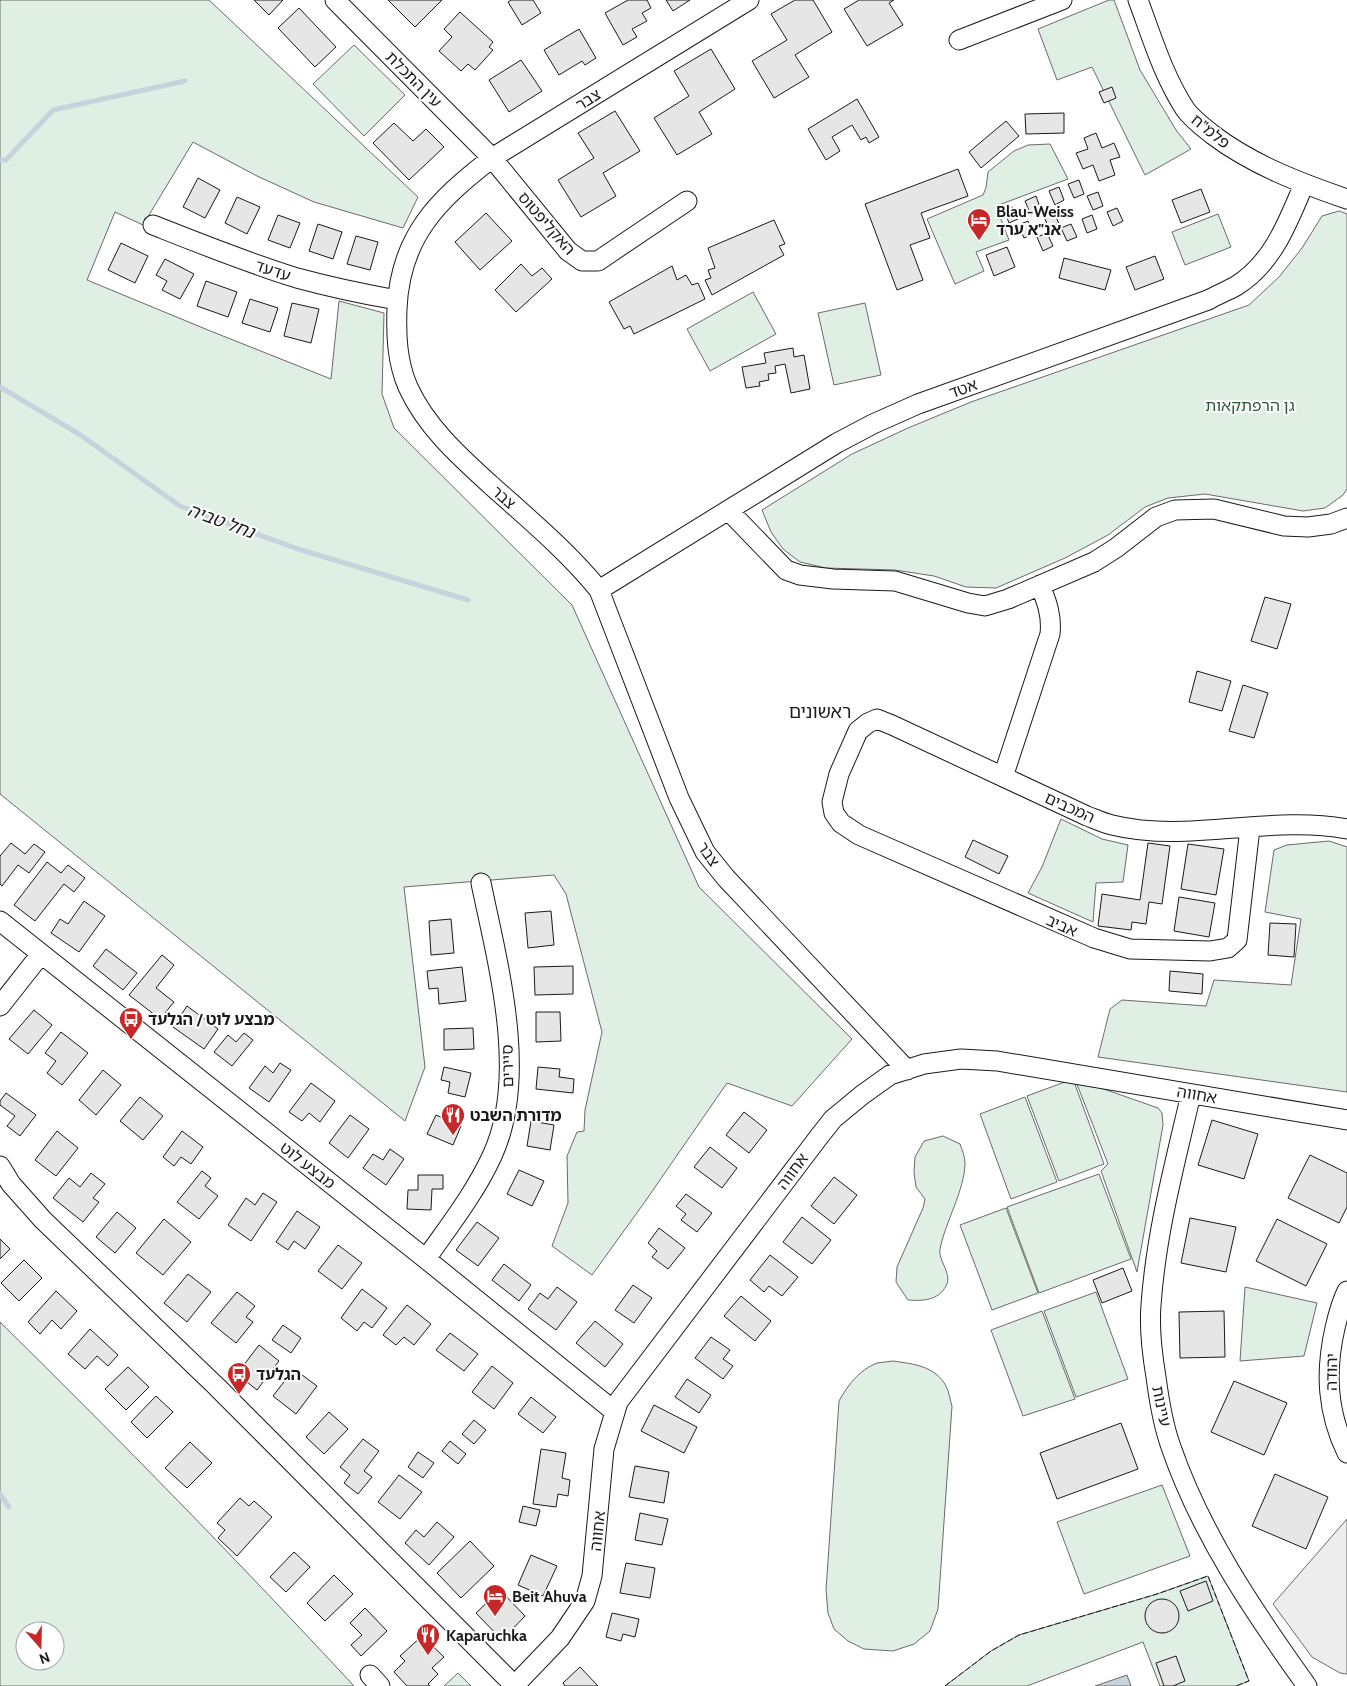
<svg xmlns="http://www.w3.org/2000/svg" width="1347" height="1686" viewBox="0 0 1347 1686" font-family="Cabin,'Noto Sans Hebrew',sans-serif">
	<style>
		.green { fill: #e0efe3; stroke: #6a6a6a; fill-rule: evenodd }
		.parking { fill: #ededed; stroke: #6a6a6a }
		.water { fill: #c6d2dc; stroke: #6a6a6a }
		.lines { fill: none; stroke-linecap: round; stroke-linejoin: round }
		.stream { stroke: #c6d2dc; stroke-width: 5 }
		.building { fill: #e6e6e6; stroke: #1a1a1a }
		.minor-casing { stroke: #1a1a1a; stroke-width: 21 }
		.minor { stroke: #fff; stroke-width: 19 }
		.fence { stroke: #1a1a1a; stroke-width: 1; stroke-dasharray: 6 2.5; stroke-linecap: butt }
		.labels { text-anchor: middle; stroke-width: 4; stroke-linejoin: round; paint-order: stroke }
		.street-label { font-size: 16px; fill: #1a1a1a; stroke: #fff }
		.poi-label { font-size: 16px; font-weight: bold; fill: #1a1a1a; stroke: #fff; text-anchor: start }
		.park-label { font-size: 16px; fill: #2b5a34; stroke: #fff }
		.water-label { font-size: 18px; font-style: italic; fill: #1a1a1a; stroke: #fff }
		.neighbourhood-label { font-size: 18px; fill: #1a1a1a; stroke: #fff }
	</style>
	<rect width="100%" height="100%" fill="#fff"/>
	<!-- green -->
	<path class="green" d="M0,0H209L418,197L403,228L314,202L257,176L193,142L143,225L115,212L87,280L208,330L331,379L339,301L384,313L382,394L394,428L572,605L699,887L852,1039L792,1106L727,1083L644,1203L592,1275L552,1246L568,1203L567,1156L577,1132L584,1131L585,1110L602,1032L566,894L554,875L404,887L425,1067L405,1121L0,794Z
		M1109,0H1114L1140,70L1176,130L1191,149L1145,175L1092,67L1057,80L1038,29Z
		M354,45L405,95L364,136L313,84Z
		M1050,144L1068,179L996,206L1009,240L976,252L984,271L955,284L927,219L983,195L986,188L988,172L1014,151L1028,145Z
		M1339,211L1347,214V489L1343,495L1325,508L1303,511L1205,494L1168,498L1145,507L1108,535L1065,558L996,588L966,587L934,576L895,570L826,568L800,562L783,549L771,532L762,510L852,454L908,428L971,402L1249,305L1279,277L1302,248L1322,216Z
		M1218,214L1231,247L1185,265L1172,232Z
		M753,292L776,334L710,371L687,329Z
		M865,303L881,375L834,385L818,313Z
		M1061,819L1102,839L1128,845L1123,882L1096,883L1093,922L1028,893L1042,867Z
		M1329,841L1347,847V1092L1098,1057L1110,1009L1122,1000L1206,1006L1214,980L1291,985L1301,919L1265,912L1274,850L1287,845Z
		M1073,1079L1104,1164L1059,1181L1027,1096Z
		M1075,1079L1158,1108L1162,1113L1163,1125L1137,1272L1101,1171L1108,1164Z
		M1025,1097L1057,1182L1011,1199L980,1114Z
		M943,1136L960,1144C962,1150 965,1157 965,1163C965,1189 945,1223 940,1249C938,1261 953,1274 946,1286C938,1301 922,1301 908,1300L896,1282L897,1267L923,1208L925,1199L916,1187L914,1172L915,1157L924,1141Z
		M1099,1174L1131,1259L1039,1293L1007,1207Z
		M1006,1208L1038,1293L992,1310L960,1225Z
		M1245,1287L1317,1303L1304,1356L1240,1361Z
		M1096,1292L1128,1379L1076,1397L1044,1311Z
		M1042,1311L1075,1399L1023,1416L991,1330Z
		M0,1322C121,1441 239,1562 354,1686H0ZM25,1631H55V1661H25Z
		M893,1361C914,1364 935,1366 946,1386C949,1391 950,1400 952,1406L938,1609L930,1631L914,1644L893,1651L864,1649L848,1641L834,1629L828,1613L826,1590L839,1401C848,1385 859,1370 877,1363C882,1362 888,1362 893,1361Z
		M1162,1485L1190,1556L1084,1594L1057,1522Z
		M1208,1576L1249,1681L1236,1686H1160L1143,1642L1027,1686H945L991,1651L1019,1635L1157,1594Z
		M458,1673L471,1686H444Z"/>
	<!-- parking -->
	<path class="parking" d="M1347,1519V1674L1340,1673L1312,1657L1273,1604Z"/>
	<!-- water -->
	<path class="water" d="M1127,1675L1131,1686H1095Z"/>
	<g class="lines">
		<!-- stream -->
		<path class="stream" d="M0,160H6L53,110L185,81
			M0,387L79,434L180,506L298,549L468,600
			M0,1494L9,1507"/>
	</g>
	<!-- building -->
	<path class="building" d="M254,0H283L269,15Z
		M388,0H442L415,27Z
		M511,0H533L541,13L522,25L508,2Z
		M628,0H647L651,8L642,13L647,21L632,29L637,37L623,45L605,13Z
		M666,0H690L673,11Z
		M795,0H813L832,32L795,55L809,77L774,98L752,61L787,40L771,14Z
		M859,0H894L889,3L903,25L867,46L844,9Z
		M299,8L336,47L315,67L278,28Z
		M460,12L493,42L489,47L493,50L475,70L468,64L461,71L439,51L452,37L444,29Z
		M579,29L596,58L585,65L582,61L559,75L544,50Z
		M711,49L735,89L699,112L712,134L677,155L654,118L689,96L674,71Z
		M521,60L542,91L509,112L489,80Z
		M1112,87L1116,98L1104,103L1099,92Z
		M857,99L879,137L869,143L866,137L861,140L852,125L832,137L840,151L826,160L808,129Z
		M615,111L640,151L603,173L616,196L581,217L558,180L594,158L578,133Z
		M1064,113V133L1026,134L1025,114Z
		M1006,121L1019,136L981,168L969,152Z
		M394,123L413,141L426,129L444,147L409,180L373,143Z
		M1096,133L1102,148L1114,143L1120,157L1110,160L1115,175L1099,181L1093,165L1083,169L1076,153L1088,149L1084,138Z
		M958,169L968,196L921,213L930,238L910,245L923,280L897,290L865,204Z
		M198,178L220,190L205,218L183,207Z
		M1079,180L1084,194L1074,198L1068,184Z
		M1059,187L1064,200L1055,205L1049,191Z
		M1201,189L1210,212L1181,223L1172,200Z
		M1098,192L1103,206L1093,210L1087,196Z
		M1036,196L1041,210L1031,215L1025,201Z
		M237,197L260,207L247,234L225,223Z
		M1013,207L1018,219L1009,223L1004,210Z
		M1117,208L1123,221L1113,226L1107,212Z
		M1053,210L1059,224L1049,228L1043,215Z
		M486,213L512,241L480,270L455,242Z
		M278,215L300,223L290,248L268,240Z
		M1092,215L1097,229L1087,233L1082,219Z
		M774,220L785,244L779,246L784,255L712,295L705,280L711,278L708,270L715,268L708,248Z
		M1028,221L1033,234L1024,238L1018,225Z
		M318,224L342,232L333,259L309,251Z
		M1071,224L1077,237L1067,241L1061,228Z
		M1047,233L1053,246L1043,251L1037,237Z
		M356,236L378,242L370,270L347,264Z
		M121,243L148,256L135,283L108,270Z
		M1007,247L1015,267L994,276L986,255Z
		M1155,256L1164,279L1135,290L1126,267Z
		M1064,258L1111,270L1105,290L1059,278Z
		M165,259L194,274L180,299L162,290L167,281L156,275Z
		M521,264L532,276L542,268L552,279L516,312L495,290Z
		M672,266L677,280L686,275L692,285L698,283L705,299L634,334L630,326L624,329L609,302Z
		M206,281L237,292L228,317L197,306Z
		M250,299L278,308L270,332L242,323Z
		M292,303L319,309L311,343L284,336Z
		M793,348L794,357L804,355L810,389L791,393L785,364L775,366L776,373L768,374L769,380L759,382L760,386L746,388L742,367L766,363L764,353Z
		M1265,597L1291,604L1277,649L1251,641Z
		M1197,671L1231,681L1222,711L1189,702Z
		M1243,685L1268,693L1254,738L1229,731Z
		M973,840L1008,856L999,874L965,857Z
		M11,843L25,854L34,844L45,852L29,873L18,865L2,886L0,884V856Z
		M1148,843L1170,846L1162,904L1149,902L1146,924L1132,922L1131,930L1098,926L1102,894L1140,900Z
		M1188,844L1224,849L1216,895L1181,889Z
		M47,862L61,873L68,865L85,878L74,892L64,884L35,921L14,905Z
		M1179,897L1215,903L1209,937L1174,931Z
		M84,901L105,916L79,952L51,933L60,919L68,924Z
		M551,911L554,945L528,948L525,913Z
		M451,919L454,953L431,955L429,921Z
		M1270,923L1296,924L1294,957L1268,955Z
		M106,949L137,973L123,990L93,966Z
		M162,955L174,965L156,988L174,1002L160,1019L129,995Z
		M573,966V994L535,995L534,967Z
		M462,967L466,1001L439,1004L438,988L429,989L427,971Z
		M1170,971L1203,974L1202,994L1169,991Z
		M187,1006L218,1029L204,1049L173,1027Z
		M34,1010L52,1025L28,1054L9,1039Z
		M536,1012H560L561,1041L536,1042Z
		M473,1028L474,1049L444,1050V1029Z
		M61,1032L88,1053L62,1085L47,1073L56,1061L45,1053Z
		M244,1033L253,1040L232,1066L214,1052L228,1035L236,1042Z
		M280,1063L291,1070L269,1102L249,1088L265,1066L273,1073Z
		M444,1067L471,1073L465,1097L448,1093L450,1082L441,1080Z
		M538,1067L560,1069L559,1077L574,1079L573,1093L536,1089Z
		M103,1070L121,1085L96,1115L79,1100Z
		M311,1083L335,1101L320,1122L309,1113L302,1121L289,1112Z
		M6,1093L36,1115L20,1136L7,1126L15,1116L0,1105V1101Z
		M140,1097L163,1116L143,1140L120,1121Z
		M744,1112L767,1130L749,1153L726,1135Z
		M350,1115L369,1129L348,1158L329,1143Z
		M436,1115L461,1126L453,1145L427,1134Z
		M1212,1120L1258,1134L1244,1179L1198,1165Z
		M531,1121L554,1125L550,1150L527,1146Z
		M57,1131L78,1148L56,1176L35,1160Z
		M182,1131L203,1147L191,1164L181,1157L174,1166L163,1157Z
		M710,1147L737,1168L722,1188L694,1167Z
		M390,1149L404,1159L386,1185L363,1168L373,1154L383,1160Z
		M1310,1155L1347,1173V1207L1339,1223L1288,1198Z
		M519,1170L544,1181L532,1206L507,1194Z
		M202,1171L211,1178L205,1186L218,1196L199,1219L177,1202Z
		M91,1173L105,1184L93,1198L99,1202L83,1222L53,1198L69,1178L80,1187Z
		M418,1175H443V1189H432L431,1210L407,1209L408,1190H418Z
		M834,1177L857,1195L834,1224L811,1206Z
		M263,1193L277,1202L251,1241L228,1225L246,1198L255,1205Z
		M686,1194L712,1213L697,1232L681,1220L686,1214L676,1206Z
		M297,1211L320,1227L305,1249L294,1241L288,1250L276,1242Z
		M117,1212L136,1228L115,1253L96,1237Z
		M802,1217L831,1240L812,1264L783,1242Z
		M1190,1218L1236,1227L1226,1272L1181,1263Z
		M164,1219L191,1242L163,1275L136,1253Z
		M1277,1219L1327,1244L1306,1286L1256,1261Z
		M477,1222L499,1238L478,1266L456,1250Z
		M659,1228L685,1248L668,1269L652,1257L657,1251L648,1243Z
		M0,1239L10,1249L0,1259Z
		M338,1245L362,1263L342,1289L318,1271Z
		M770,1255L798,1277L782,1296L769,1286L764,1292L750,1280Z
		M24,1260L42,1278L19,1301L1,1283Z
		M504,1264L531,1285L519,1301L492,1280Z
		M1123,1268L1132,1291L1102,1303L1093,1280Z
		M188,1274L211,1292L187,1322L164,1303Z
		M633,1285L652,1298L634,1323L615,1310Z
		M557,1287L577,1302L556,1330L528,1309L540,1293L548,1299Z
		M362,1289L387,1308L372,1328L364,1322L357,1331L341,1318Z
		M56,1291L77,1311L61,1329L52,1320L40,1334L28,1322Z
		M237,1292L255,1306L246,1317L253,1322L236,1343L211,1323Z
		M741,1296L771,1321L755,1341L724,1316Z
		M407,1305L431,1324L414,1345L404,1337L396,1345L383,1335Z
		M1224,1311L1225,1357L1180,1358L1179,1312Z
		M595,1321L623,1344L605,1367L576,1343Z
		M283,1325L301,1338L291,1353L272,1340Z
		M90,1329L118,1355L108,1366L97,1356L85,1369L68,1354Z
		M450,1333L478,1354L464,1371L436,1350Z
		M711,1337L730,1350L723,1359L733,1366L723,1379L695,1358Z
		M259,1345L279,1361L257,1390L237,1374Z
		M492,1366L513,1383L494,1409L472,1392Z
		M128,1367L149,1387L126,1410L105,1389Z
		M294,1369L317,1386L296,1414L273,1396Z
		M687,1379L711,1395L699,1413L675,1397Z
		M1234,1381L1287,1403L1264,1455L1211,1432Z
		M156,1396L173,1412L147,1438L131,1422Z
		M531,1397L556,1417L543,1433L518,1414Z
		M654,1405L697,1427L684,1453L641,1431Z
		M329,1412L348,1429L324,1454L306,1437Z
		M474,1420L486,1430L474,1444L462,1434Z
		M1121,1423L1138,1469L1057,1499L1040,1453Z
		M363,1439L379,1451L364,1471L372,1477L358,1494L344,1483L350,1475L340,1467Z
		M450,1441L466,1454L458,1464L442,1451Z
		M190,1442L212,1463L187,1488L165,1468Z
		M541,1449L566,1453L562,1478L570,1480L568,1496L558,1494L556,1507L533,1504Z
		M418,1452L434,1463L423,1478L408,1467Z
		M635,1466L669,1472L664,1503L629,1497Z
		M1275,1474L1328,1497L1306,1549L1252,1526Z
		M399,1475L422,1492L400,1519L378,1502Z
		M240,1498L249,1506L254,1501L272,1517L237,1556L218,1538L225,1530L217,1523Z
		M523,1506L540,1510L536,1526L519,1522Z
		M640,1513L668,1519L662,1545L635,1540Z
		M437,1522L454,1537L429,1565L405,1543L416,1530L424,1537Z
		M470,1541L494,1566L461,1598L437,1573Z
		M294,1552L310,1567L286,1592L270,1577Z
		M531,1555L557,1566L543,1596L518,1585Z
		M626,1563L655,1568L650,1598L620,1593Z
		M334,1575L353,1594L325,1621L307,1603Z
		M1206,1581L1213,1601L1188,1611L1180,1591Z
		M500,1590L525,1616L502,1640L476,1613Z
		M1145 1616a17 17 0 1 1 34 0a17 17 0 1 1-34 0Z
		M365,1608L387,1631L361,1656L351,1645L362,1635L350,1623Z
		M612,1613L639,1619L635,1637L623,1634L621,1641L606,1637Z
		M422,1636L444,1657L432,1668L438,1674L428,1684L430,1686H407L394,1672L405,1661L400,1656Z
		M1176,1656L1185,1681L1173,1686H1164L1156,1663Z
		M580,1667L598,1686H565L563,1683Z"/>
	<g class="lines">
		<!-- minor casing -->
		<g class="minor-casing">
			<path id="minor" d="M335,0L492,158L568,251L582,261H598L687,201
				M749,0L492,158C438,200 400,236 397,309C396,335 397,362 408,387C426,427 460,457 493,487C530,520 568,552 599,590L679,798L705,852L726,878L907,1070
				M1138,0C1152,37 1163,75 1185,109C1192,119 1203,127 1213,135C1253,165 1300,183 1347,199
				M959,40L1062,0
				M153,225C201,244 248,263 297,278C330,287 363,294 397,300
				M728,510L786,570L800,575L833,579L895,581L968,603L985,606L1008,599L1094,562L1116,548L1156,517L1175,510L1214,509L1284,526L1308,527L1331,524L1347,518
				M599,590L837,443L873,424L918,404L1208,300C1217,295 1227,291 1236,286C1273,263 1288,222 1304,184
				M1003,777L1050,634C1052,616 1047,602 1040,585
				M1250,828L1237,940L1228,948L1210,951L1130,949L1094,938L859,835L841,823L834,813L832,802L839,774L858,731L868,723L877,719L892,725L1087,816C1095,819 1103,823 1112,825C1189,844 1270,814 1347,829
				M0,921L426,1259L614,1411
				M0,1006L41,954
				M1191,1094C1175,1163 1156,1233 1151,1305C1149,1329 1152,1353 1156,1377C1159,1400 1163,1425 1171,1447C1201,1534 1254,1612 1307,1686
				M0,1166L11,1184L43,1220L217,1387L515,1686
				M426,1259C449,1226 475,1193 492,1156C529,1077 498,965 481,883
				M1347,1291C1341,1303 1338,1315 1335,1328C1325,1372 1327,1412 1347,1453
				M370,1675L380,1686
				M514,1686L560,1638L585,1601L592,1576L604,1449L618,1402L818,1138L833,1119L862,1095L890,1075L924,1064L961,1059L997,1061L1347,1120"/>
		</g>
		<!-- minor -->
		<use href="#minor" class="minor"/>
		<!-- fence -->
		<path class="fence" d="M945,1686L991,1651L1019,1635L1157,1594L1208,1576L1249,1681L1236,1686"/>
	</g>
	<!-- icons -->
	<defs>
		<g id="hotel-pin" transform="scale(1.25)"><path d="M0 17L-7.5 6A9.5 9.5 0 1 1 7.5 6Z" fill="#c62828" stroke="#fff"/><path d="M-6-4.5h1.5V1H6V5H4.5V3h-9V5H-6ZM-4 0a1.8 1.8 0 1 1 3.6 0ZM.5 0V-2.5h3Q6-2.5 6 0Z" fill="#fff"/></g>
		<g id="bus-pin" transform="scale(1.25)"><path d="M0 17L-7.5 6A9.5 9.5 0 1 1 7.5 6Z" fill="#c62828" stroke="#fff"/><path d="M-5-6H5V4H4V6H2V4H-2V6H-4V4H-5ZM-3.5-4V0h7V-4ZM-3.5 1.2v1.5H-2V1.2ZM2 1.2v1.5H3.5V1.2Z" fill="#fff"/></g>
		<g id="restaurant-pin" transform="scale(1.25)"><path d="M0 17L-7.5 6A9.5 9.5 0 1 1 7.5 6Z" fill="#c62828" stroke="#fff"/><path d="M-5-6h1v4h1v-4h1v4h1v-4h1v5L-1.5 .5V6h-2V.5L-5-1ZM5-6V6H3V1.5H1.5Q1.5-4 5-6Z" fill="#fff"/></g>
	</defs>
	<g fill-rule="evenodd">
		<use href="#hotel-pin" x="979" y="220"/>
		<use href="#bus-pin" x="131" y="1019"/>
		<use href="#restaurant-pin" x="453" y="1115"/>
		<use href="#bus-pin" x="239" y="1374"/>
		<use href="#hotel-pin" x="495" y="1596"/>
		<use href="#restaurant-pin" x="428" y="1635"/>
	</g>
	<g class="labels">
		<!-- street labels -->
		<g class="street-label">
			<text transform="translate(414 79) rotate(45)" y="6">עין התכלת</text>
			<text transform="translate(588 99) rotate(-32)" y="6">צבר</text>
			<text transform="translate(1211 131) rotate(39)" y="6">פלמ"ח</text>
			<text transform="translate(547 223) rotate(49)" y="6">האקליפטוס</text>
			<text transform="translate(273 270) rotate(18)" y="6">עדעד</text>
			<text transform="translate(963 388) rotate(-20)" y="6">אטד</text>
			<text transform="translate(504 497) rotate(42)" y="6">צבר</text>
			<text transform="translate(1070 807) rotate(24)" y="6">המכבים</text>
			<text transform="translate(709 854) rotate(56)" y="6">צבר</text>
			<text transform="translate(1062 925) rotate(24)" y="6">אביב</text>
			<text transform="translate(507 1066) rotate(-91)" y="6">סיירים</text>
			<text transform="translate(1197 1094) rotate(10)" y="6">אחווה</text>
			<text transform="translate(308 1165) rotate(38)" y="6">מבצע לוט</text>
			<text transform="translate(792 1171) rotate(-53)" y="6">אחווה</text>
			<text transform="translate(1331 1372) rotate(-89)" y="6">יהודה</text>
			<text transform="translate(1162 1406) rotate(78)" y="6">עיינות</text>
			<text transform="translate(597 1531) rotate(-84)" y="6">אחווה</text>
		</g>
		<!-- poi labels -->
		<g class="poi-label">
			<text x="996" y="217">Blau-Weiss<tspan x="996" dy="18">אנ"א ערד</tspan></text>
			<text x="148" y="1025">מבצע לוט / הגלעד</text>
			<text x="470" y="1121">מדורת השבט</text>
			<text x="256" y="1380">הגלעד</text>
			<text x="512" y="1602">Beit Ahuva</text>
			<text x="446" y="1641">Kaparuchka</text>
		</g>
		<!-- park labels -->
		<g class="park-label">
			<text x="1250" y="411">גן הרפתקאות</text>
		</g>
		<!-- water labels -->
		<g class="water-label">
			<text transform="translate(221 521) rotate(20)" y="6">נחל טביה</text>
		</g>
		<!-- neighbourhood labels -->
		<g class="neighbourhood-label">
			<text x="820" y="718">ראשונים</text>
		</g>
	</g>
	<!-- north arrow -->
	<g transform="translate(40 1646) rotate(160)"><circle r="24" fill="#ffffff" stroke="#a3a3a3"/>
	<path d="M0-4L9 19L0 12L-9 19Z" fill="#c62828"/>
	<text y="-8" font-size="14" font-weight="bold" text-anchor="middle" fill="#1a1a1a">N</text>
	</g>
</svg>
